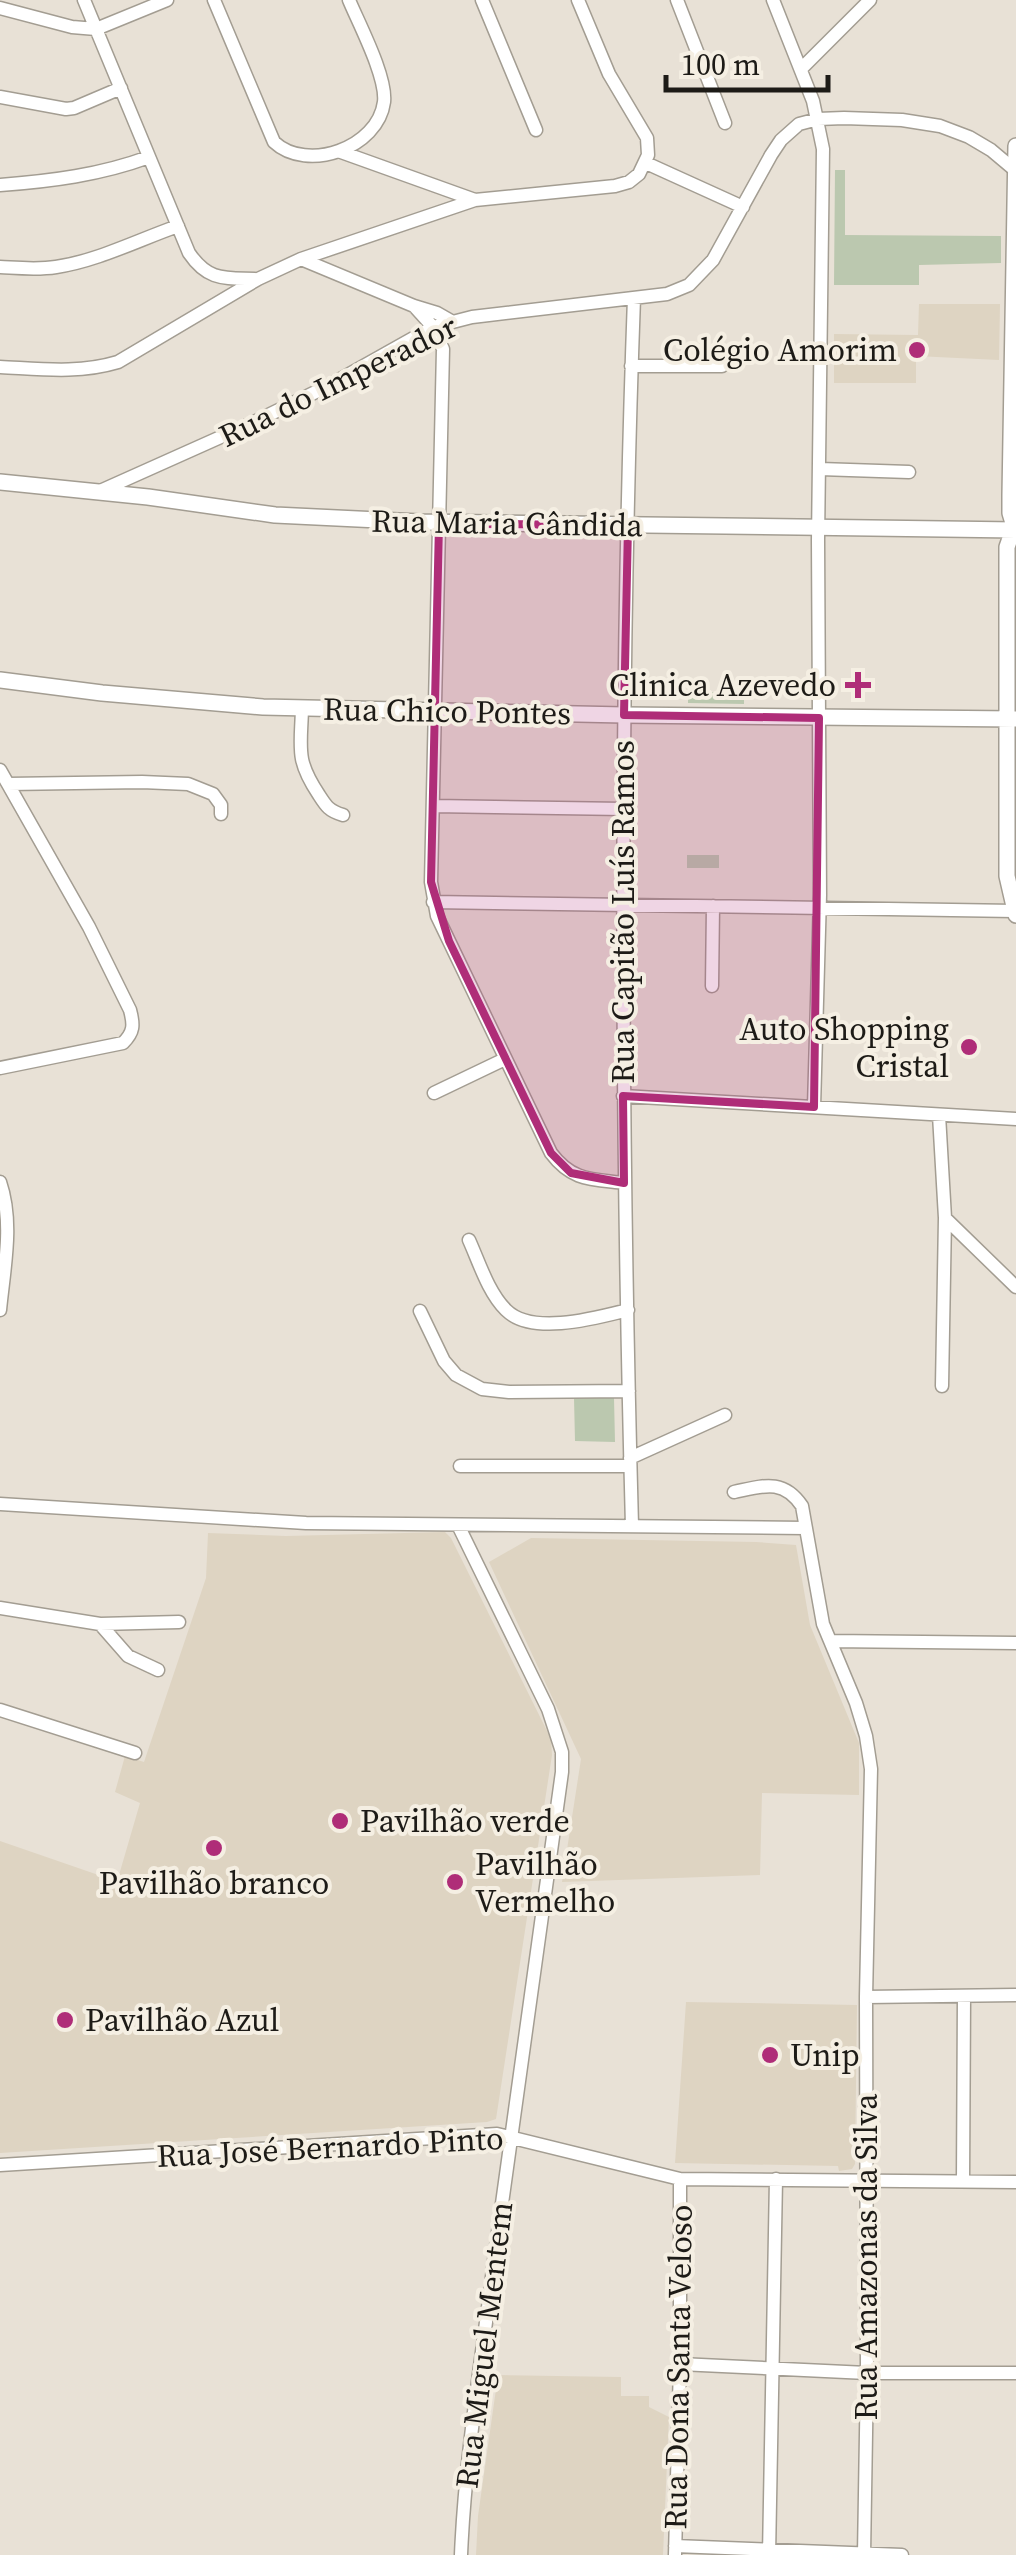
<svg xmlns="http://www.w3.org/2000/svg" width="1016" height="2555" viewBox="0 0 1016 2555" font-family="'Source Serif 4',serif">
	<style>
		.built { fill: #ded4c2 }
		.green { fill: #bbc8af }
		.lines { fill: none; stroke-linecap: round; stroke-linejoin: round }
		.minor-casing { stroke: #a39d92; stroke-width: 15 }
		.major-casing { stroke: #a39d92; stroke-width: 18 }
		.minor { stroke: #fff; stroke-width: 12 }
		.major { stroke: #fff; stroke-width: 15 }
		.marked { fill: #af2d78; fill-opacity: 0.2; stroke: #af2d78; stroke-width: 8; stroke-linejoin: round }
		.poi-dot { fill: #af2d78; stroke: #f5efe3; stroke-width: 4 }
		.labels { text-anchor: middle; stroke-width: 8; stroke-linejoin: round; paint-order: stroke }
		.poi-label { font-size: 32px; fill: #1d1b17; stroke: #f5efe3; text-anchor: start }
		.street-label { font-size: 32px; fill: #1d1b17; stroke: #f5efe3 }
	</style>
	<rect width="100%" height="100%" fill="#e8e1d6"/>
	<!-- built -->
	<path class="built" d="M919,304H1000L999,360L916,356V383H834V334L918,335Z
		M445,1532L451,1538L551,1739L552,1755L496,2119L487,2122L0,2153V1841L110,1879L119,1875L140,1803L115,1792L125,1756L144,1762L206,1578L208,1533L286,1536Z
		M531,1538L756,1542L796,1545L810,1625L859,1743V1795L762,1793L760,1875L562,1882L581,1759L489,1562Z
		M686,2002L857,2005L855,2164L852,2169L839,2171L838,2166L675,2163Z
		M498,2375L621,2377V2396H649V2407L669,2417L663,2555H476L478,2516Z"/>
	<!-- green -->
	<path class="green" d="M835,170H845V235L1001,236V263L919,265V285H834Z
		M688,692H744V704L688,703Z
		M687,855H719V868H687Z
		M574,1398H614L615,1442L575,1441Z"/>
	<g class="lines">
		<!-- minor casing -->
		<g class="minor-casing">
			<path id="minor" d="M84,0L189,253C208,281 224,278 255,279
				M214,0L274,142C307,173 378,148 384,102C387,77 359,24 349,0
				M482,0L536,130
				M677,0L725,123
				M773,0L813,101L823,149L818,540L820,895L814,1107
				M0,8L72,27L96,29L167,0
				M801,69L870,0
				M0,97L66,109L74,108L121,88
				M341,152L475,200
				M646,163L743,207
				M0,185C52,181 100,175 149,157
				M301,259L414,306L437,313L451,321
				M0,267C19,268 37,270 56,267C97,261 138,240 178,226
				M414,306L433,327L443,349L431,882L437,916L551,1153C572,1181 591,1179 624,1183
				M631,366H722
				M0,367C41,369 78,374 118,362L258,279L301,259L475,200L615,186L629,182L639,174L648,155L647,138L609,74L578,0
				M820,469L909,472
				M100,491L252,423L328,386L433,327L472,317L667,294L689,285L713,260L771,155L781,140L799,124L818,119L844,118L902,120L940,126L969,137L991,150L1016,171
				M302,708C301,749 295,759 319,795C326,806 329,811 343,815
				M0,770L89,927L130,1010C134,1025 134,1032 123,1043L0,1068
				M8,784L142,782L188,784L213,794L221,805V814
				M434,806L624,809
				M433,902L1015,911
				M712,986L713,906
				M434,1093L505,1059
				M623,1096L1016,1119
				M939,1115L945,1218L942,1386
				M0,1182C14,1223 4,1268 0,1310
				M945,1218L1016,1287
				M469,1240C479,1262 488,1292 506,1310C532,1336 596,1318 628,1310
				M420,1311L444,1361L456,1375L482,1389L509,1392L629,1391
				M630,1458L725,1415
				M460,1466H630
				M734,1492C763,1486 783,1478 802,1506L823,1624L856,1703L866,1736L871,1769L866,1997L867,2373L864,2555
				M0,1504L306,1523L805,1528
				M458,1525L548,1709L562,1752V1772C538,1935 516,2098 494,2261C482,2359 465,2457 461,2555
				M632,1526C621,1117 619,707 634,298
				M0,1608L100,1624L128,1656L158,1670
				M100,1624L179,1622
				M830,1641L1016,1643
				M0,1710L135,1753
				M866,1997L1016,1995
				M0,2165L497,2134L680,2179L1016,2182
				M963,2181L964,1996
				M680,2364L867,2373H1016
				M675,2546L902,2555
				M675,2555L680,2364V2179
				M769,2555L776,2179"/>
		</g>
		<!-- major casing -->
		<g class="major-casing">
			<path id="major" d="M1016,146L1010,495V513L1016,533
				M0,482L148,497L275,515L420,522L1016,530
				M1013,530L1007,547V876L1016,915
				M0,680L102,693L263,707L624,715L1016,719"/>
		</g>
		<!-- minor -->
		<use href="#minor" class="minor"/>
		<!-- major -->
		<use href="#major" class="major"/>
	</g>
	<!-- marked area -->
	<path class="marked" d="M439,523L628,526L624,715L819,718L814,1107L623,1096L624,1183L571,1173L551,1153L449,941L431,882Z"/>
	<!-- markers -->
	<g class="poi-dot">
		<circle cx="917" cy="350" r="10"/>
		<path d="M853 670h10v10h10v10h-10v10h-10v-10h-10v-10h10z"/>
		<circle cx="969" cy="1047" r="10"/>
		<circle cx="340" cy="1821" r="10"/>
		<circle cx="214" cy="1848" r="10"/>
		<circle cx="455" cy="1882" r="10"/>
		<circle cx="65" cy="2020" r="10"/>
		<circle cx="770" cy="2055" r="10"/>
	</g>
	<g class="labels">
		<!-- poi labels -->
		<g class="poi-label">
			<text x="897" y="361" text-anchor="end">Colégio Amorim</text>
			<text x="836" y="696" text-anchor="end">Clinica Azevedo</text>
			<text x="949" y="1040" text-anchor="end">Auto Shopping<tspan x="949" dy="37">Cristal</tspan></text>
			<text x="360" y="1832">Pavilhão verde</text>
			<text x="475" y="1875">Pavilhão<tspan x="475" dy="37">Vermelho</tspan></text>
			<text x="214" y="1894" text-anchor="middle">Pavilhão branco</text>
			<text x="85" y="2031">Pavilhão Azul</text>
			<text x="790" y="2066">Unip</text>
		</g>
		<!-- street labels -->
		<g class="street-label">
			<text transform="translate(338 381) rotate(-26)" y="11">Rua do Imperador</text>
			<text transform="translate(507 523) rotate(1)" y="11">Rua Maria Cândida</text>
			<text transform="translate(447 711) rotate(1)" y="11">Rua Chico Pontes</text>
			<text transform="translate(623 912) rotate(-90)" y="11">Rua Capitão Luís Ramos</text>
			<text transform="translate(330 2147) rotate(-3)" y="11">Rua José Bernardo Pinto</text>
			<text transform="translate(866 2257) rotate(-90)" y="11">Rua Amazonas da Silva</text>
			<text transform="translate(484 2345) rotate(-83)" y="11">Rua Miguel Mentem</text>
			<text transform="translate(678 2367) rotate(-89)" y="11">Rua Dona Santa Veloso</text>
		</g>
	</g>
	<!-- scale -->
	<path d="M666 75v15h162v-15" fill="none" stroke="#1d1b17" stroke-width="5"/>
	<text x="681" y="75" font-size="30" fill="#1d1b17" stroke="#f5efe3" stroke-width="8" paint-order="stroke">100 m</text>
</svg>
